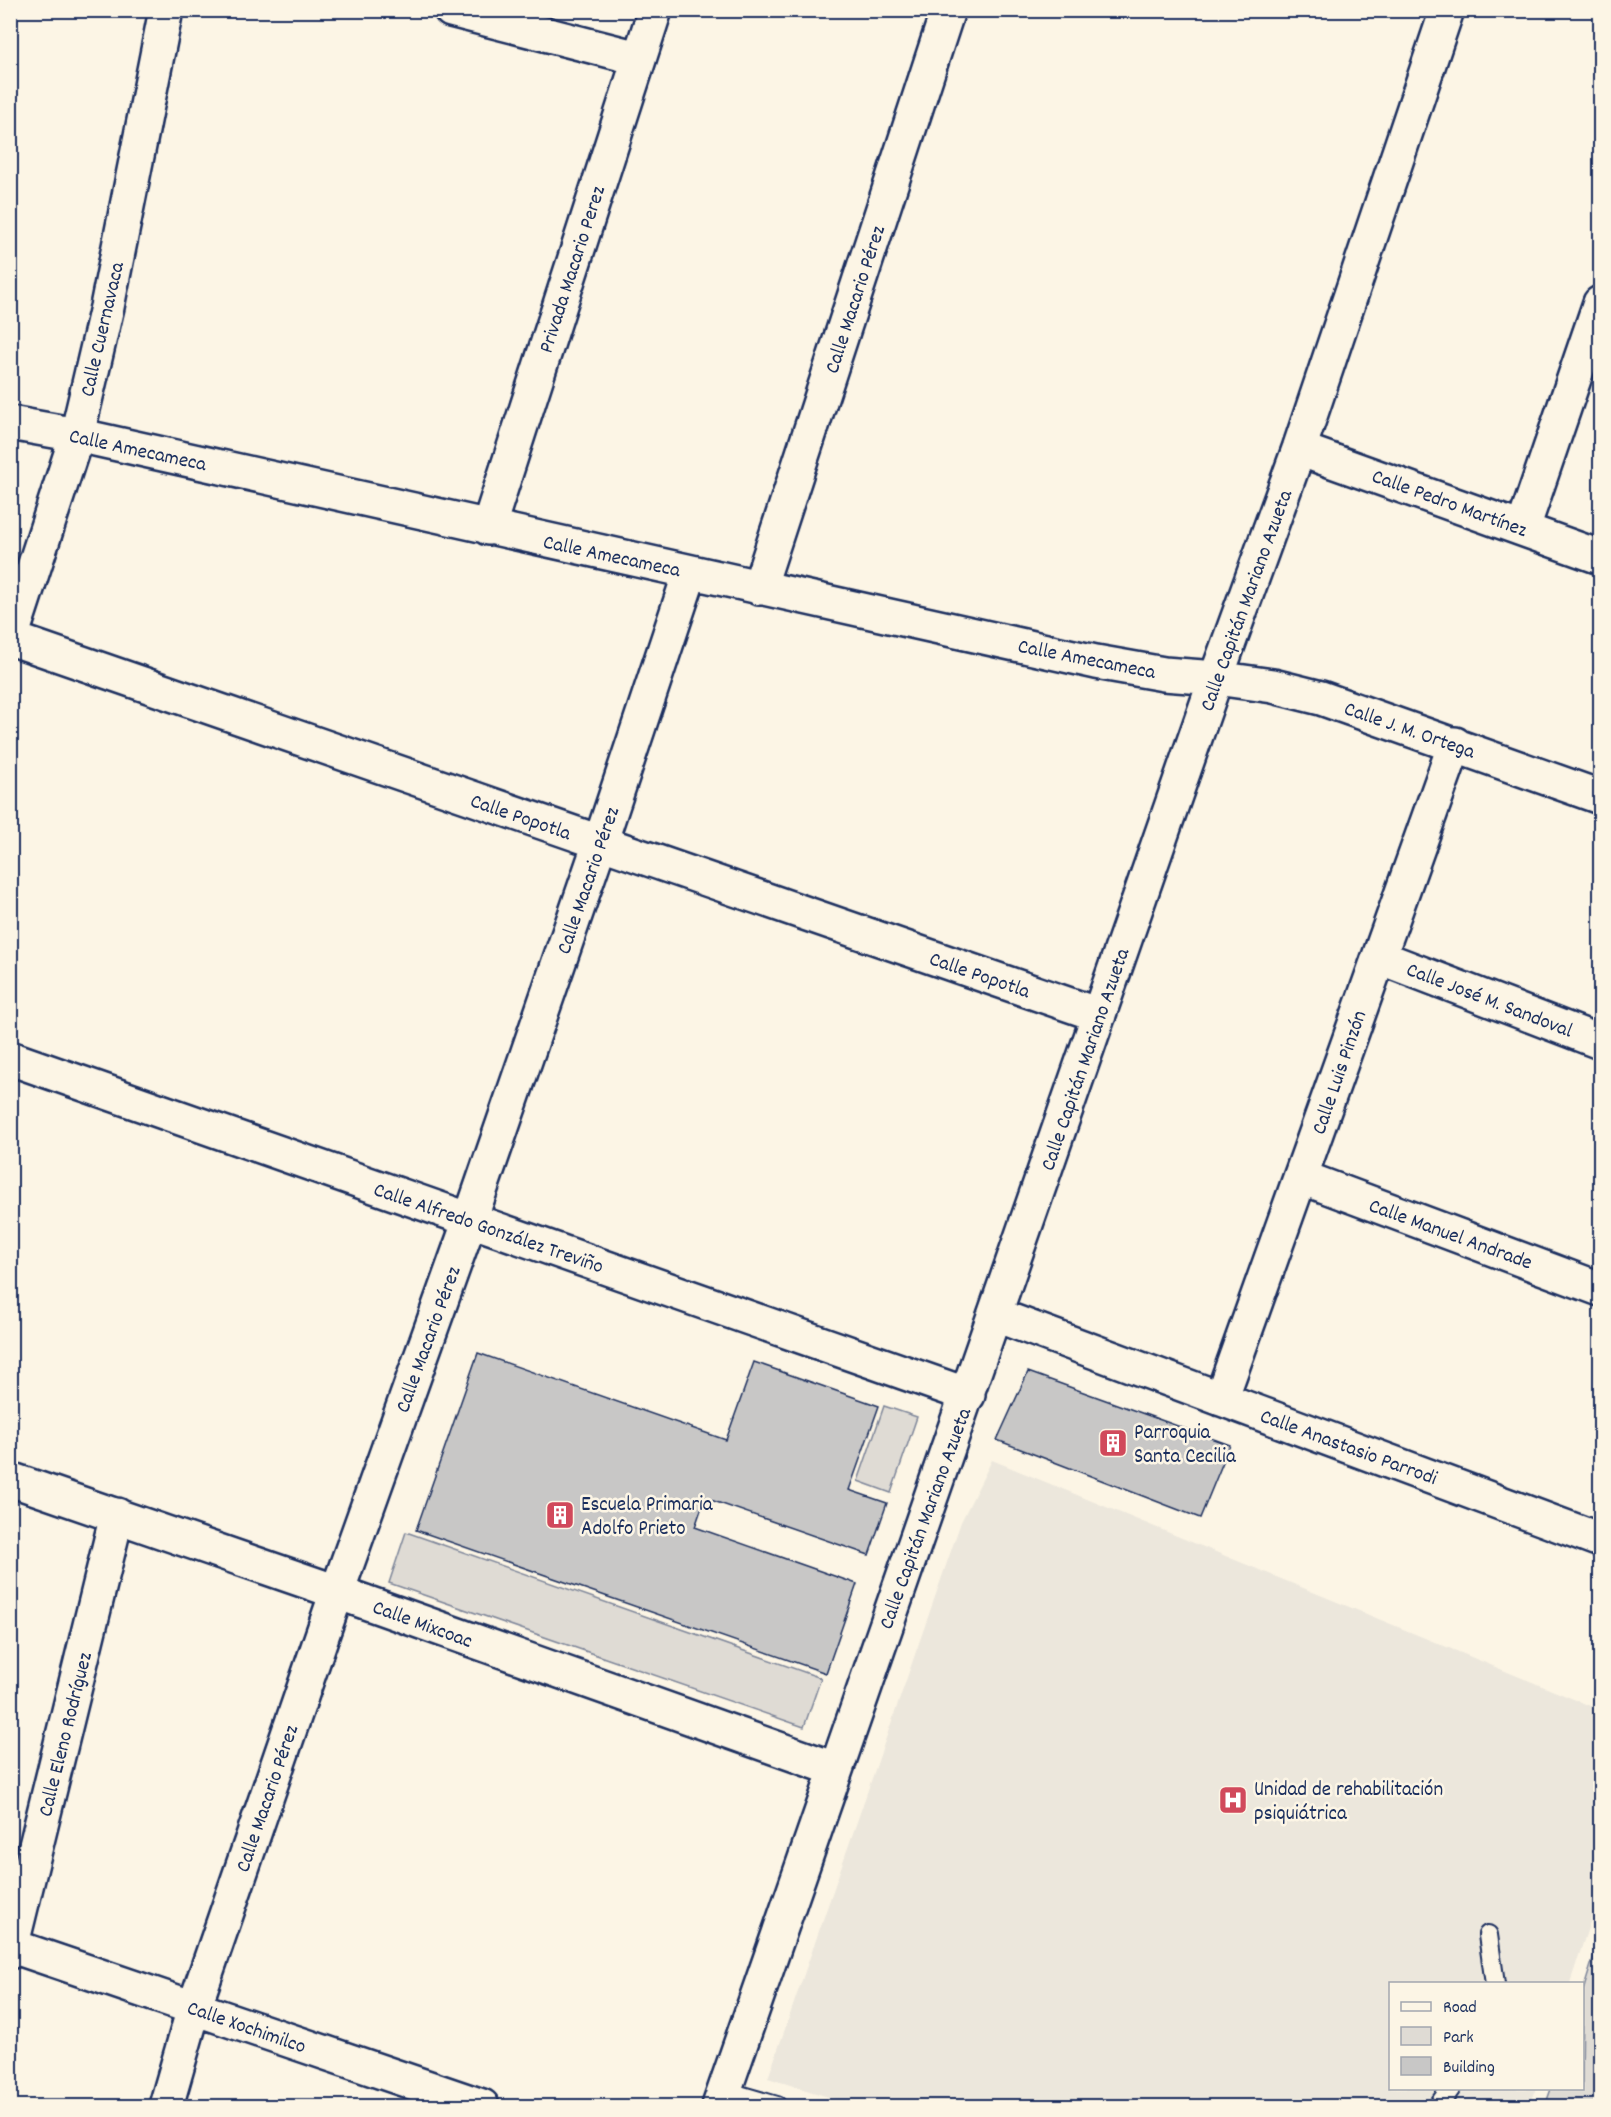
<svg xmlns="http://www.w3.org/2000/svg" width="1611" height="2117" viewBox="0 0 1611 2117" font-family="Dekko,sans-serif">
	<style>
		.built { fill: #ece7dc }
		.green { fill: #dfdbd4; stroke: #7d8599; stroke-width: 1.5 }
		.building { fill: #c8c7c6; stroke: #1b2f5e; stroke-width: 1.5 }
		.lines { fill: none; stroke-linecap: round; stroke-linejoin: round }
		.lane-casing { stroke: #1b2f5e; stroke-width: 22 }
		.street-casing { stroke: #1b2f5e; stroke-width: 38 }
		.lane { stroke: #fcf5e5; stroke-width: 18 }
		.street { stroke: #fcf5e5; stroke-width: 33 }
		.labels { text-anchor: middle; stroke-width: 5; stroke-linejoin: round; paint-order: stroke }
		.street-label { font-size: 21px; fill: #1b2f5e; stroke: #fcf5e5 }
		.poi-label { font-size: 21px; fill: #1b2f5e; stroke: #fcf5e5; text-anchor: start }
	</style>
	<rect width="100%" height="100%" fill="#fcf5e5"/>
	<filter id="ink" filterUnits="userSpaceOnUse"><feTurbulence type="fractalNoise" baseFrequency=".0167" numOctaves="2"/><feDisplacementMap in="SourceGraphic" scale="12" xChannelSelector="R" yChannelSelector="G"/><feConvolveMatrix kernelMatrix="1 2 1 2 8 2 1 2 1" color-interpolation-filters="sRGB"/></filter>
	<g filter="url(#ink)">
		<!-- built -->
		<path class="built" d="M992,1460L1600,1710V1891L1570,1983L1390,1984V2088L1536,2089L1530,2106H857L768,2078L961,1522Z"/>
		<!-- green -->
		<path class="green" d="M884,1406L917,1417L891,1493L858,1481Z
			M406,1532L821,1678L804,1727L389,1583Z
			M1600,1936V2106H1545L1551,2089L1582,2088L1583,1991Z"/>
		<!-- building -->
		<path class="building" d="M478,1353L726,1440L754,1362L879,1406L849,1490L887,1503L869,1555L705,1498L695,1527L857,1584L826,1673L416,1530Z
			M1028,1372L1230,1445L1200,1518L997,1440Z"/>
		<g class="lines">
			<!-- lane casing -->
			<g class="lane-casing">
				<path id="lane" d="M1488,1935L1495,1984
					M725,2091L777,2106
					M1438,2106L1451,2088"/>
			</g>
			<!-- street casing -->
			<g class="street-casing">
				<path id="street" d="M451,10L638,58
					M10,423L77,435L1096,662L1164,674L1216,678L1273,686L1321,698L1600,797
					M1299,449L1600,557
					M488,528L655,10
					M1523,528L1600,303
					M759,588L948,10
					M10,638L1099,1015
					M10,641L77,435L107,307L166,10
					M1379,957L1600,1042
					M10,1058L968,1395
					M1301,1177L1600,1289
					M996,1315L1600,1540
					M1221,1399L1455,744
					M10,1479L337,1592L835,1769
					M12,1946L482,2106
					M10,1952L117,1515
					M166,2106L194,2008L337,1592L470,1220L600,843L690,573
					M719,2106L1216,678L1299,449L1447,10"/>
			</g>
			<!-- lane -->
			<use href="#lane" class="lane"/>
			<!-- street -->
			<use href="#street" class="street"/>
		</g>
	</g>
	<!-- icons -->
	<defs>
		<g id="building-square" transform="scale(1.5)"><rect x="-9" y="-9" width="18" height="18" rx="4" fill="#d1495b" stroke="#fcf5e5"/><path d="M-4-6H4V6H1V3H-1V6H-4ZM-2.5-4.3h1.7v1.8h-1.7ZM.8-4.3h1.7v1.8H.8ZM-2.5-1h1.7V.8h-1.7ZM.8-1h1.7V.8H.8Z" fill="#fff"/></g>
		<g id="hospital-square" transform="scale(1.5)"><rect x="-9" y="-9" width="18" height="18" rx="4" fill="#d1495b" stroke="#fcf5e5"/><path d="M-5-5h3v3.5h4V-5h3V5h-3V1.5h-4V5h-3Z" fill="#fff"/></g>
	</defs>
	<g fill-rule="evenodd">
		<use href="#building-square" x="1113" y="1443"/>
		<use href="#building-square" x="560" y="1515"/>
		<use href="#hospital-square" x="1233" y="1800"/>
	</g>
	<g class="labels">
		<!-- street labels -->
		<g class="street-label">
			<text transform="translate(571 269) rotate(-72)" y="7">Privada Macario Perez</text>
			<text transform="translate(854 299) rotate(-72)" y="7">Calle Macario Pérez</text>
			<text transform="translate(101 329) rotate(-77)" y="7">Calle Cuernavaca</text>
			<text transform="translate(138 449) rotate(12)" y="7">Calle Amecameca</text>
			<text transform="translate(1450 502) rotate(20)" y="7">Calle Pedro Martínez</text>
			<text transform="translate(612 555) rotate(12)" y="7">Calle Amecameca</text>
			<text transform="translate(1245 600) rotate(-70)" y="7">Calle Capitán Mariano Azueta</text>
			<text transform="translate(1087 658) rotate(11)" y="7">Calle Amecameca</text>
			<text transform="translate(1410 729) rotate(19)" y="7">Calle J. M. Ortega</text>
			<text transform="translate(521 816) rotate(19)" y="7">Calle Popotla</text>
			<text transform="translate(587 880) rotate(-71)" y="7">Calle Macario Pérez</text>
			<text transform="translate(980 974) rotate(19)" y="7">Calle Popotla</text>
			<text transform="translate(1490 999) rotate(21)" y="7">Calle José M. Sandoval</text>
			<text transform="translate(1084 1059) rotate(-71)" y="7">Calle Capitán Mariano Azueta</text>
			<text transform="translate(1338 1072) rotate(-71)" y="7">Calle Luis Pinzón</text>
			<text transform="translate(489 1227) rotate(19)" y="7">Calle Alfredo González Treviño</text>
			<text transform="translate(1451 1233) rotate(20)" y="7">Calle Manuel Andrade</text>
			<text transform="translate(427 1339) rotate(-70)" y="7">Calle Macario Pérez</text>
			<text transform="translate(1349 1446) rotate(20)" y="7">Calle Anastasio Parrodi</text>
			<text transform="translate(924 1518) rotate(-70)" y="7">Calle Capitán Mariano Azueta</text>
			<text transform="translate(423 1623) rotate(20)" y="7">Calle Mixcoac</text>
			<text transform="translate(64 1734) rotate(-76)" y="7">Calle Eleno Rodríguez</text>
			<text transform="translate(266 1798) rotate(-71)" y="7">Calle Macario Pérez</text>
			<text transform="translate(247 2026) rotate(19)" y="7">Calle Xochimilco</text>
		</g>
		<!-- poi labels -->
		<g class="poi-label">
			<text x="1134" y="1438">Parroquia<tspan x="1134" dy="24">Santa Cecilia</tspan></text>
			<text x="581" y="1510">Escuela Primaria<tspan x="581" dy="24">Adolfo Prieto</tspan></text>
			<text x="1254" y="1795">Unidad de rehabilitación<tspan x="1254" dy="24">psiquiátrica</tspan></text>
		</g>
	</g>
	<!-- margin -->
	<rect width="1611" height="2117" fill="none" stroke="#fcf5e5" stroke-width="36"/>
	<rect x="18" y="18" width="1575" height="2081" fill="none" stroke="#1b2f5e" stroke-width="2" filter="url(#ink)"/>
	<!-- legend -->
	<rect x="1389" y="1982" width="195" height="108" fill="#fcf5e5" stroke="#a2a6af" stroke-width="1.5"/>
	<rect x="1401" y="2002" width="30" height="9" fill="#fcf5e5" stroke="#a2a6af" stroke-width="1.5"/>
	<text x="1443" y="2012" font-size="18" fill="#1b2f5e">Road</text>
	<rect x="1401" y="2027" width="30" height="18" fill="#dfdbd4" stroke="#a2a6af" stroke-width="1.5"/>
	<text x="1443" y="2042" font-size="18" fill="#1b2f5e">Park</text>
	<rect x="1401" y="2057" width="30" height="18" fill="#c8c7c6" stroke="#a2a6af" stroke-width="1.5"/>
	<text x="1443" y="2072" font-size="18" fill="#1b2f5e">Building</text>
</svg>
